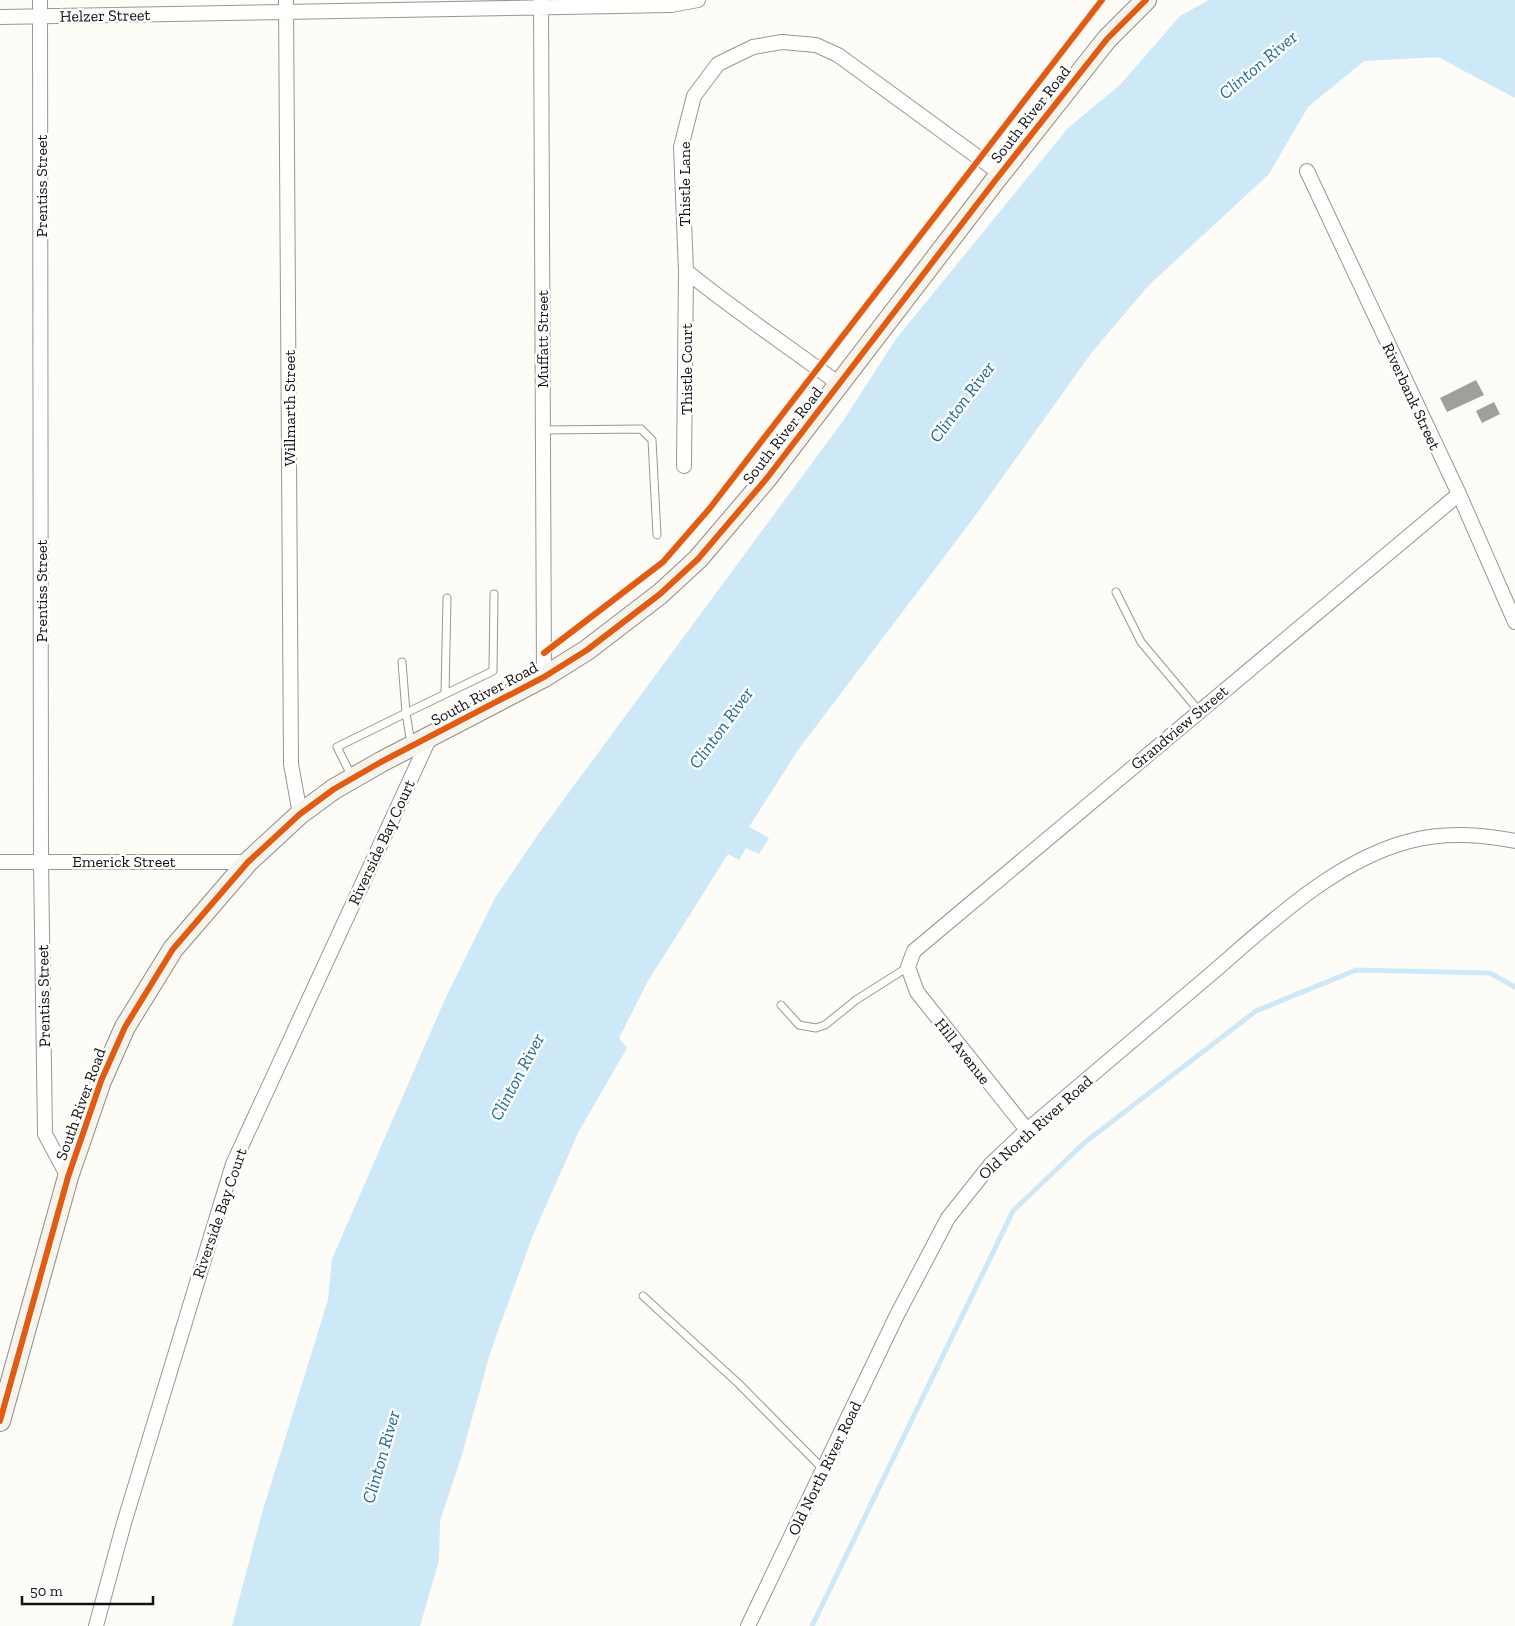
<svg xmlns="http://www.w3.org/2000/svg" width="1515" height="1626" viewBox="0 0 1515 1626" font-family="'Zilla Slab',serif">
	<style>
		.water { fill: #cde8f7 }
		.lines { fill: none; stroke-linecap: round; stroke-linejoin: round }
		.stream { stroke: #cde8f7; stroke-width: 5 }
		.building { fill: #a19f9c }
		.lane-casing { stroke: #979795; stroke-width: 9 }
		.street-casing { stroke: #979795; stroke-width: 16 }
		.secondary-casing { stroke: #8e8d8b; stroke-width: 22 }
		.lane { stroke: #fffffe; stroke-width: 7 }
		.street { stroke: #fffffe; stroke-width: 14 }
		.secondary { stroke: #f6f4eb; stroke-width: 20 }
		.cycleway-casing { stroke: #fff; stroke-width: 9 }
		.cycleway { stroke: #e8590c; stroke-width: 6 }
		.labels { text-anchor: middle; stroke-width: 5; stroke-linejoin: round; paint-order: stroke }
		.street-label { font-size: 16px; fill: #111; stroke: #fff }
		.water-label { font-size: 18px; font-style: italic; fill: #1768a6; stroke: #fff }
	</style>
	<rect width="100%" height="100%" fill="#fdfcf7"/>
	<!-- water -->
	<path class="water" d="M1209,0H1515V98L1438,57L1364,61L1308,107L1269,174L1149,285L1092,352L972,520L798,750L749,827L769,838L759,854L746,848L739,860L728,854L648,981L619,1038L627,1048L579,1131L533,1235L491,1350L461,1458L440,1521L439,1560L420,1626H232L262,1513L328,1300L332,1259L446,997L495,898L539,833L843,421L896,339L1068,128L1120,85L1180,16Z"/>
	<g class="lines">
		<!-- stream -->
		<path class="stream" d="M812,1626L1013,1211L1084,1143L1256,1011L1356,970L1490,973L1515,987"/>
	</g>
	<!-- building -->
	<path class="building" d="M1476,380L1484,395L1447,412L1440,398Z
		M1494,402L1500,414L1482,423L1476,411Z"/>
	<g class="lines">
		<!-- lane casing -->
		<g class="lane-casing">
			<path id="lane" d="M543,430L641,429L652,440L657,535
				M1116,592L1141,642L1199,711
				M402,662L406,713L493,671L494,594
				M445,694L447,598
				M352,777L337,747L406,713L411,744
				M781,1005L799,1025L816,1028L825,1025L856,1000L908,967
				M643,1296L739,1384L823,1469"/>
		</g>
		<!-- street casing -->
		<g class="street-casing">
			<path id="street" d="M40,0L41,862L45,1134L68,1177
				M286,0L291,764L300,814
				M541,0L544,677
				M0,17L671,5L698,0
				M1307,171L1459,494L1515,622
				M686,271C735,311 788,346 839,384
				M684,466L686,271L681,147L694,96L718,64L753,47L782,42L816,45L838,55L1001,174
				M0,862H248
				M1027,1130L917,992L908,967L914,951L1459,494
				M96,1626L124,1523L233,1164L430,737
				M748,1626L897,1315L948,1218L991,1164L1027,1130C1086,1080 1146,1029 1205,979C1265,928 1332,861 1410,841C1443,832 1482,834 1515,841"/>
		</g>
		<!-- secondary casing -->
		<g class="secondary-casing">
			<path id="secondary" d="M0,1421L68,1177L101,1081L125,1027L173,949L248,862L300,814L334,789L381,762L544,677L587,650L660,594L698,559L767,478L994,182L1107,39L1146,0"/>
		</g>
		<!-- lane -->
		<use href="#lane" class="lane"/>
		<!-- street -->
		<use href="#street" class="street"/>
		<!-- secondary -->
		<use href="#secondary" class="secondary"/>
		<!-- cycleway casing -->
		<g class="cycleway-casing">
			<path id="cycleway" d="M544,653L663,562L710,508L1102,0
				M0,1421L68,1177L101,1081L125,1027L173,949L248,862L300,814L334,789L381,762L544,677L587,650L660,594L698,559L767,478L994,182L1107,39L1146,0"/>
		</g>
		<!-- cycleway -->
		<use href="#cycleway" class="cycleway"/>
	</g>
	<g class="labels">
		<!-- street labels -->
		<g class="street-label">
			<text transform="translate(105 15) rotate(-1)" y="6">Helzer Street</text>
			<text transform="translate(1030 114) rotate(-52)" y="6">South River Road</text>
			<text transform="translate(684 184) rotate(-90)" y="6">Thistle Lane</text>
			<text transform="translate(41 186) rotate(-90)" y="6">Prentiss Street</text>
			<text transform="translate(542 339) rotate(-90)" y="6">Muffatt Street</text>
			<text transform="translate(686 369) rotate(-90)" y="6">Thistle Court</text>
			<text transform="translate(1412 396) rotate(65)" y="6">Riverbank Street</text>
			<text transform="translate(289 408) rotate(-90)" y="6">Willmarth Street</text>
			<text transform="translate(782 435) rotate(-52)" y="6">South River Road</text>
			<text transform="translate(41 591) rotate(-90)" y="6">Prentiss Street</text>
			<text transform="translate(484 693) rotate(-28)" y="6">South River Road</text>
			<text transform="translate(1179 727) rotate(-40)" y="6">Grandview Street</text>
			<text transform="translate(381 842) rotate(-65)" y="6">Riverside Bay Court</text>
			<text x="124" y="867">Emerick Street</text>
			<text transform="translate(43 996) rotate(-91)" y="6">Prentiss Street</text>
			<text transform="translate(963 1051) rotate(52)" y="6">Hill Avenue</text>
			<text transform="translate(80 1104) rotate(-70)" y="6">South River Road</text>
			<text transform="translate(1035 1127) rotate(-42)" y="6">Old North River Road</text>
			<text transform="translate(219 1213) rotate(-71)" y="6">Riverside Bay Court</text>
			<text transform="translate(824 1468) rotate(-64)" y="6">Old North River Road</text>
		</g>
		<!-- water labels -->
		<g class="water-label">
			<text transform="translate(1258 65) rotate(-40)" y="6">Clinton River</text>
			<text transform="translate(962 402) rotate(-53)" y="6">Clinton River</text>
			<text transform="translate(721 728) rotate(-54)" y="6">Clinton River</text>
			<text transform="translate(517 1077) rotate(-62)" y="6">Clinton River</text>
			<text transform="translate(381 1457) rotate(-74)" y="6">Clinton River</text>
		</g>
	</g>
	<!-- scale -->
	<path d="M22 1596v8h131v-8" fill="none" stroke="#111111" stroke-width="2.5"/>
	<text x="30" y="1596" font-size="15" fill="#111111" stroke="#ffffff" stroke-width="4" paint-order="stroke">50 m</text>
</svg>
